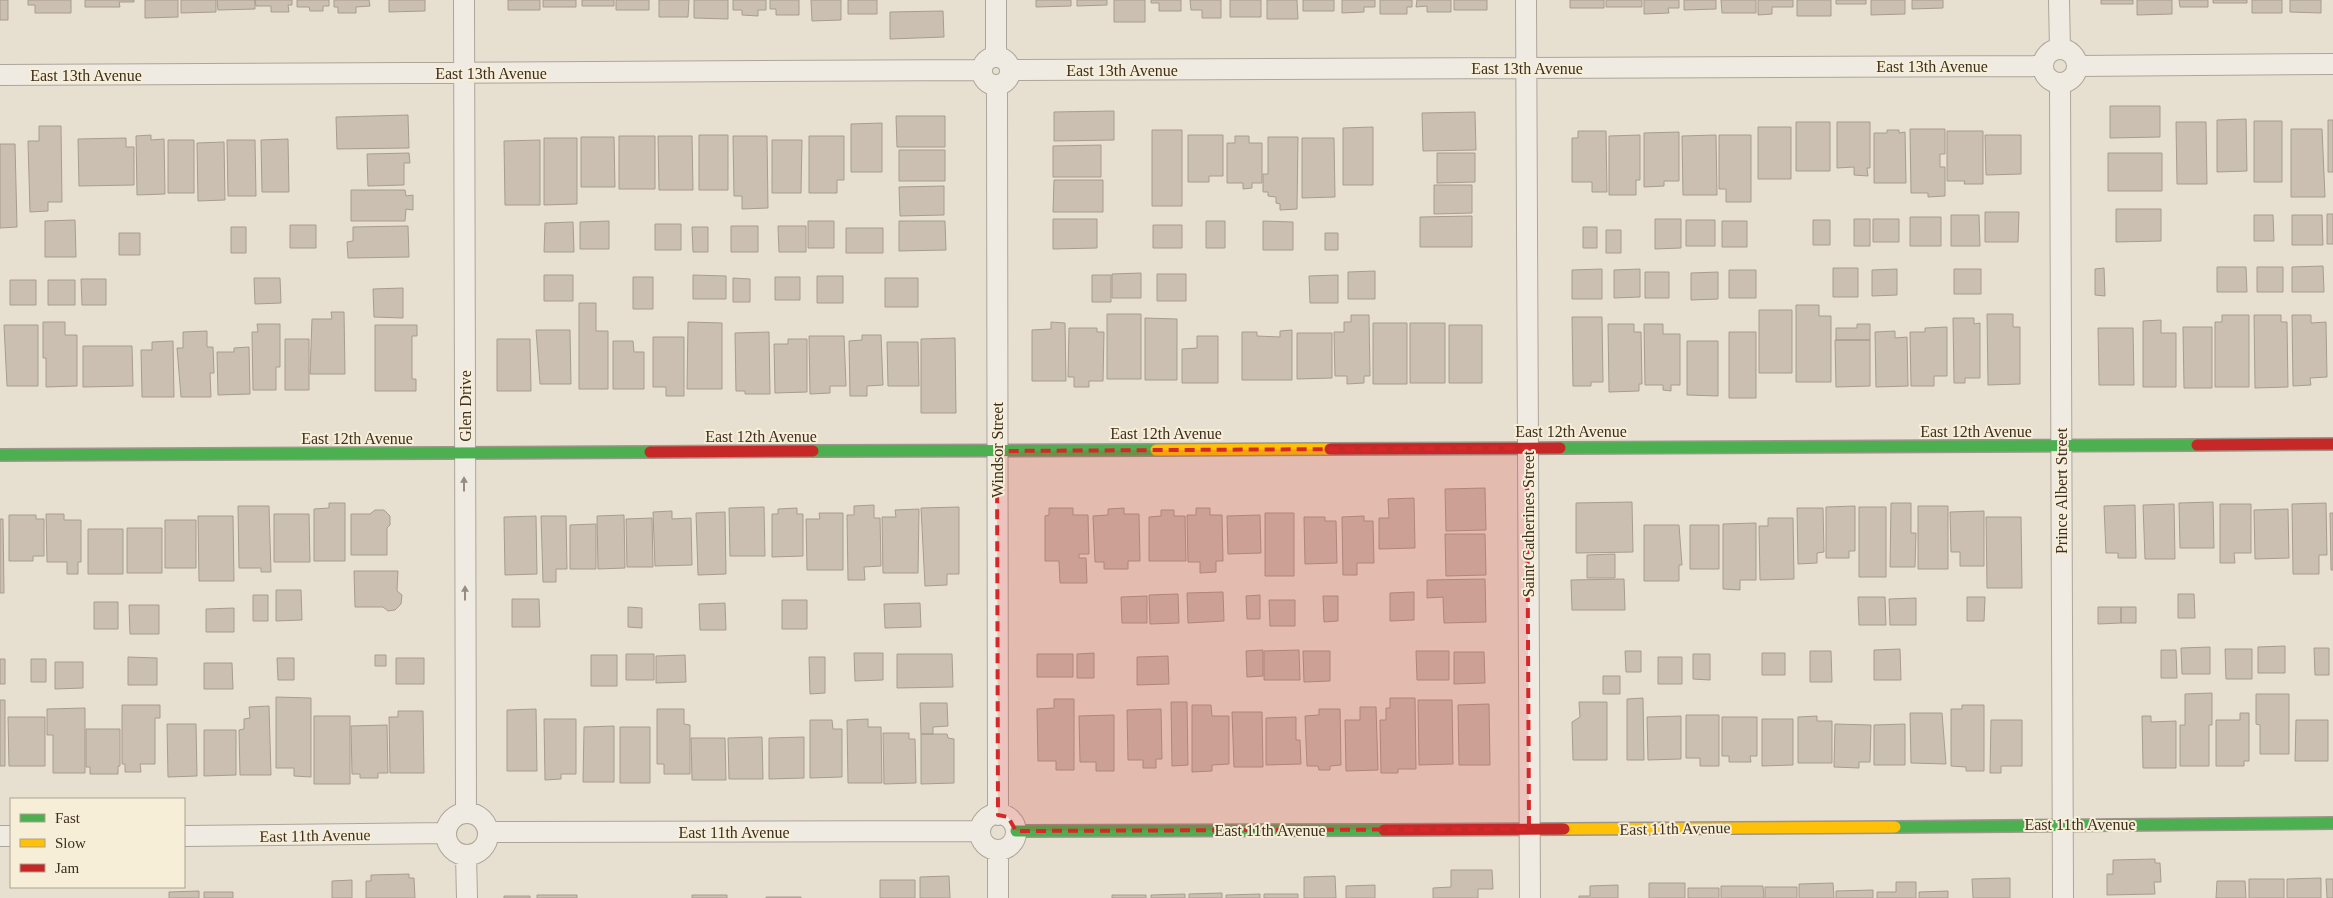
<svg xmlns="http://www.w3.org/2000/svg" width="2333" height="898" viewBox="0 0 2333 898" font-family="Georgia,serif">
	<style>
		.building { fill: #cbbfb2; stroke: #a89c90 }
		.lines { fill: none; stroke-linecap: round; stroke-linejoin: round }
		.street-casing { stroke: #ada599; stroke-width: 22 }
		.fast-casing { stroke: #9c958a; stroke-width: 14 }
		.slow-casing { stroke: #9c958a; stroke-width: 14 }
		.jam-casing { stroke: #9c958a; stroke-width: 14 }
		.street { stroke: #efebe3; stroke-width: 20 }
		.fast { stroke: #4caf50; stroke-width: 11 }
		.slow { stroke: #ffc107; stroke-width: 11 }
		.jam { stroke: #c62828; stroke-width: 11 }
		.oneway { fill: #968c82 }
		.marked { fill: #d62828; fill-opacity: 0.2; stroke: #d62828; stroke-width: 4; stroke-dasharray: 10 6; stroke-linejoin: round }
		.labels { text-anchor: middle; stroke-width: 4; stroke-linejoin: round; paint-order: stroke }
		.street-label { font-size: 16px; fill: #3d2e20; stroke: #f7eed8 }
	</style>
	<rect width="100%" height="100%" fill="#e7e0d1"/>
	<!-- building -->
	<path class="building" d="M0,0H8V20H0Z
		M28,0H71V13H35V5H28Z
		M85,0H134V2H119L120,7H85Z
		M145,0H178V17L145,18Z
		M181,0H216V12L181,13Z
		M217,0H255V9L218,10Z
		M255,0H292V5H288L289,12H271V6H256Z
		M297,0H329V6H323V11H310L309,7H297Z
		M334,0H369L370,6L356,7V13H338V7H334Z
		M389,0H425V11L389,12Z
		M508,0H540V10H508Z
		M543,0H576V7H543Z
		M582,0H614V6H582Z
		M616,0H649V10H616Z
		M659,0H689L688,17H659Z
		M694,0H728V19L694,18Z
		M733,0H766V10H758V16L742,15V10H733Z
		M770,0H799V15H776V9H770Z
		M811,0H841V20L812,21Z
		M848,0H877V14H848Z
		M1036,0H1071V6L1036,7Z
		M1077,0H1107V5L1077,6Z
		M1114,0H1145V22H1114Z
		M1151,0H1181V11H1159V3H1151Z
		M1190,0H1221V18H1202V10H1191Z
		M1230,0H1261V17H1230Z
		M1267,0H1297L1298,19H1267Z
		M1303,0H1334V11H1303Z
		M1342,0H1375V7H1364V12L1342,13Z
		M1380,0H1412V7H1407V14H1380Z
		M1417,0H1451V12H1427V6L1416,7Z
		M1454,0H1487V10H1454Z
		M1570,0H1604V8H1570Z
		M1606,0H1642V7H1606Z
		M1644,0H1679V8H1668L1669,13L1644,14Z
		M1684,0H1716V9L1684,10Z
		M1721,0H1756V13H1722Z
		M1758,0H1793V7H1772V14L1758,15Z
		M1797,0H1831V16H1797Z
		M1836,0H1866V4H1836Z
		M1871,0H1905V14L1871,15Z
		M1912,0H1943V8L1912,9Z
		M2101,0H2133V4H2101Z
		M2137,0H2172V14L2137,15Z
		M2179,0H2208V7H2180Z
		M2213,0H2247V3H2213Z
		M2252,0H2282V13H2252Z
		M2290,0H2321V13L2290,12Z
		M943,11L944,37L890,39V12Z
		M2110,106H2160V137L2110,138Z
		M1114,111V140L1054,141V112Z
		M1475,112L1476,150L1423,151L1422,113Z
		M408,115L409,148L337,149L336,117Z
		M896,116H945V147H897Z
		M2246,119L2247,171L2217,172V120Z
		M2328,120H2333V172H2328Z
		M2254,121H2282V182H2254Z
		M1796,122H1830V171H1796Z
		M1837,122H1870V168H1867L1868,176L1854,175V167L1837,168Z
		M2176,122H2206L2207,184H2177Z
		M882,123V172H851V124Z
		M39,126H61L62,202H48V211L30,212L28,141H39Z
		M1373,127V185H1343V128Z
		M1758,127H1791V179H1758Z
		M1910,129H1945V154H1940V167H1945V196L1928,197V193H1911Z
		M2291,129H2322L2325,197H2291Z
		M1152,130H1182V206H1152Z
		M1887,130H1899V133L1905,132L1906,183H1874V133H1887Z
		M1578,131H1606L1607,192H1592V182H1572V138H1578Z
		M1947,131H1983V184H1964L1965,181H1947Z
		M1679,132V181H1664V186L1644,187V133Z
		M151,135V140L164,139L165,194L137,195L136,136Z
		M699,135H728V190H699Z
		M1188,135H1223V176H1209V182H1188Z
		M1640,135V180H1636V195H1609V136Z
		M1716,135L1717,195H1683L1682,136Z
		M1719,135H1751V202H1726V189H1719Z
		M1985,135H2021V174L1986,175Z
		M619,136H655V189H619Z
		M658,136H692L693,190H659Z
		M733,136H767L768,208L742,209V196H734Z
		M809,136H844V180H837V193H809Z
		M1235,136H1249V143H1262V183H1252V188L1243,189V183H1227V143H1235Z
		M581,137H614L615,187H581Z
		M1268,137H1298L1297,209L1280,210V204L1276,203V197L1268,196V192H1263V174H1268Z
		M126,138V147H134V185L79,186L78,139Z
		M544,138H577V204L544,205Z
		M1302,138H1334L1335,197L1302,198Z
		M288,139L289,192H262L261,140Z
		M168,140H194V193H168Z
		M227,140H255L256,196H228Z
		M540,140V205H505L504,141Z
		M772,140H802L801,193H772Z
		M224,142L225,200L198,201L197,143Z
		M0,144H15L17,227L0,228Z
		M1101,145V177H1053V146Z
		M899,150H945V181H899Z
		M409,153L410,163H404V185L368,186L367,154Z
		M1437,153H1475V182L1437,183Z
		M2108,153H2162V191H2108Z
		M1054,180H1103V212H1053Z
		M1434,185H1472V213L1434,214Z
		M944,186V215L900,216L899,187Z
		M351,190H405L406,196L413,195V210L406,209L405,221H351Z
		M2116,209H2161V241L2116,242Z
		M1985,212H2019L2018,242H1985Z
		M2327,214H2333V244H2327Z
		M1951,215H1979L1980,246H1951Z
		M2254,215H2273L2274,241H2254Z
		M2292,215H2322L2323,245H2292Z
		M1472,216V247H1420V217Z
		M1910,217H1941V246H1910Z
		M1053,219H1097V248L1053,249Z
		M1655,219H1681V248L1655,249Z
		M1854,219H1870V246H1854Z
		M1873,219H1899V242H1873Z
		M75,220L76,257H45V221Z
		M1686,220H1715V246H1686Z
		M1813,220H1830V245H1813Z
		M609,221V249H580V222Z
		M808,221H834V248H808Z
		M899,221H945L946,250L899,251Z
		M1206,221H1225V248H1206Z
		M1263,221L1293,222V250H1263Z
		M1722,221H1747V247H1722Z
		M573,222L574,252H544L545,223Z
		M655,224H681V250H655Z
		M290,225H316V248H290Z
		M1153,225H1182V248H1153Z
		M408,226L409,257L348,258L347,242L353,241V227Z
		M731,226H758V252H731Z
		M778,226H806V252H779Z
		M231,227H246V253H231Z
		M692,227H708V252H693Z
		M1583,227H1597V248H1583Z
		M846,228H883V253H846Z
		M1606,230H1621V253H1606Z
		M119,233H140V255H119Z
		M1325,233H1338V250H1325Z
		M2323,266L2324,292H2292V267Z
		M2217,267H2246L2247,292H2217Z
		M2257,267H2283V292H2257Z
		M1833,268H1858V297H1833Z
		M2104,268L2105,296L2095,295V269Z
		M1602,269V299H1572V270Z
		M1640,269V297L1614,298V270Z
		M1897,269V295L1872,296V270Z
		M1954,269H1981V294H1954Z
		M1729,270H1756V298H1729Z
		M1375,271V299H1348V272Z
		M1645,272H1669V298H1645Z
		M1718,272V299L1691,300V273Z
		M1141,273V298H1112V274Z
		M1157,274H1186V301H1157Z
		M544,275H573V301H544Z
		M693,275L726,276V299H693Z
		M1092,275H1111V302H1092Z
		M1338,275V303H1310L1309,276Z
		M817,276H843V303H817Z
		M633,277H653V309H633Z
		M775,277H800V300H775Z
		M254,278H280L281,303L255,304Z
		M733,278L750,279V302H733Z
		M885,278H918V307H885Z
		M81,279H106V305H82Z
		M10,280H36V305H10Z
		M48,280H75V305H48Z
		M403,288V318L374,317L373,289Z
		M579,303H596V331H608V389H579Z
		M1796,305H1819V316H1831V382H1796Z
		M1759,310H1792V373H1759Z
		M331,312H344L345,374H310L312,319H332Z
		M1107,314H1141V379H1107Z
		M1987,314H2013V327H2020V384L1988,385Z
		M1351,315H1369L1370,376H1364V383L1347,384V376H1335L1334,332H1344V322H1351Z
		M2222,315H2249V387H2215V322H2222Z
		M2254,315H2281V322H2287L2288,387L2255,388Z
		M2292,315H2311V323L2326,322L2327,377L2310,378L2311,385L2293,386Z
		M1572,317H1602L1603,382H1591V386H1573Z
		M1145,318L1177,319V380H1145Z
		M1953,318H1974V324L1980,323V378H1965V383H1954Z
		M2161,320V333H2176V387H2143V321Z
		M43,322H65V335H77V386L46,387V358H43Z
		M688,322L722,323V389H687Z
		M1051,322L1065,323L1066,381H1032V330L1051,329Z
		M1373,323H1407V384H1373Z
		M1410,323H1445V383H1410Z
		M257,324H280V367H276V390H253L252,332H258Z
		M1608,324H1634V332H1641L1642,384H1639V391L1609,392Z
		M1644,324H1663V334H1680V385H1671V391L1663,390V385H1645Z
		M1857,324H1870V340H1836V328H1857Z
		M4,325H38V386H7Z
		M375,325H417V336H412V379H416V391H375Z
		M1449,325H1482V383H1449Z
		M1947,327V376H1934V386H1911L1910,332H1925V328Z
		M2183,327H2212V388H2184Z
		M1069,328H1097V332H1104L1103,381H1089V387H1074V377H1068Z
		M2098,328H2133L2134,385H2099Z
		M536,330H570L571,384H540Z
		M1292,330V380H1242V332H1257V336L1280,337V331Z
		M207,331V347H213L214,373H210L211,397H181L177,348H183V332Z
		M1895,331V338L1907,337L1908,386L1876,387L1875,332Z
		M769,332L770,394H745V391H736L735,333Z
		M1729,332H1756V398H1729Z
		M1297,333H1332V378L1297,379Z
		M862,335H881L883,385L867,386V396H850L849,341L862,340Z
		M809,336H844L846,386H830V393L810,394Z
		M1197,336H1218V383H1182V349L1197,348Z
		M653,337H684V396H666V387H653Z
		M955,338L956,413H921V339Z
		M285,339H309V390H285Z
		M497,339H530L531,391H497Z
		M788,339H807V392L775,393L774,344H788Z
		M1835,340H1870V386L1836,387Z
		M173,341L174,397H142L141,350H152V342Z
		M613,341H633L634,352H644V389H613Z
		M1687,341H1718V396L1687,395Z
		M887,342H918L919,386H888Z
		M83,346H132L133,386L83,387Z
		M249,347L250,394L218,395L217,352H234V348Z
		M1485,488L1486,530L1446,531L1445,489Z
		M1414,498L1415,548L1379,549V518H1389L1388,499Z
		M1632,502L1633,552L1576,553V503Z
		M2213,502L2214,548H2180L2179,503Z
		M329,503H345V561H314V509L329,508Z
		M1891,503H1911V533H1916L1915,567H1890Z
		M2326,503L2327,555H2319V574H2293L2292,504Z
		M2174,504L2175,559H2145L2143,505Z
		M2220,504H2251V553H2234L2235,563H2220Z
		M874,505V518H880L881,566L864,567L865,580H848L847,515H854V506Z
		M2135,505L2136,558H2118V553H2106L2104,506Z
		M238,506H269L271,572H261V568H239Z
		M1855,506V551H1849V558H1826V507Z
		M1918,506H1948V569H1918Z
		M764,507L765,556H730L729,508Z
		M959,507V574H947V585L925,586L921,508Z
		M1859,507H1886V577H1859Z
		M797,508V514H803V556L772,557V514H778V509Z
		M1049,508H1073V515H1088L1089,554H1079V558H1086L1087,583H1060L1059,561H1045V516L1049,515Z
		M1124,508V514H1139L1140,561H1128V569H1104V562H1095L1093,516L1108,515V509Z
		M1196,508H1210V515H1222L1223,561H1216V572L1200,573V562H1188L1187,515H1196Z
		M1797,508H1823L1824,552L1817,553V563L1798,564Z
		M919,509L918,573H883L882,517H896L895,510Z
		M2288,509L2289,558L2255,559L2254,510Z
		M375,510H384L390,516V525L387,528V555H351V514H370Z
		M1161,510H1174V516H1185L1186,561H1149V517L1161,516Z
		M672,511V519L691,518L692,565L655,566L653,512Z
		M1984,511V566H1960V552H1951L1950,512Z
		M725,512L726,574L698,575L696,513Z
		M819,513H843V570H807L806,519H820Z
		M1265,513H1294V576H1265Z
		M2330,513H2333V570H2331Z
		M46,514H64V520H81V562H78V574H67V562H47Z
		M274,514H309L310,562H274Z
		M9,515H36V519H44V556H33V561H9Z
		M624,515L625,568L598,569L597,516Z
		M1260,515L1261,553L1228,554L1227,516Z
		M198,516H233L234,581H199Z
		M536,516L537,574L505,575L504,517Z
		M541,516H566L567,569H556V582H543Z
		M1364,516V521H1373L1374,563H1357V575H1343L1342,517Z
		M1304,517H1325V521H1336L1337,563L1305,564Z
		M1986,517H2021L2022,588H1987Z
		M652,518L653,567H627L626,519Z
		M1768,518H1793L1794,579L1760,580L1759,526H1768Z
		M0,519H3L4,593H0Z
		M165,520H196V568H165Z
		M1756,523V580H1740V590L1723,589V524Z
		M596,524V569H570V525Z
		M1644,525H1679L1682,565H1679V581H1644Z
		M1690,525H1719V569H1690Z
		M127,528H162V573H127Z
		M88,529H123V574H88Z
		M1445,534H1485L1486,575L1446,576Z
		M1615,554V578H1587V555Z
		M354,571H398L397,591L402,595L401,604L395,610L388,611L383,607H355Z
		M1485,579L1486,622L1444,623L1443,597L1427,598V580Z
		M1624,579L1625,610H1572L1571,580Z
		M276,590H301L302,620L276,621Z
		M1223,592L1224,621L1188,623L1187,593Z
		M1414,592V620L1390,621V593Z
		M1178,594L1179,623L1150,624L1149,595Z
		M2178,594H2194L2195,618H2178Z
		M253,595H268V621H253Z
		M1260,595V619H1247L1246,596Z
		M1147,596V623H1122L1121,597Z
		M1323,596H1338V621L1324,622Z
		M1858,597H1885L1886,625H1859Z
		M1967,597H1985L1984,621H1967Z
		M1916,598V625H1890L1889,599Z
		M512,599H539L540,627H512Z
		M782,600H807V629H782Z
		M1269,600H1295V626H1270Z
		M94,602H118V629H94Z
		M725,603L726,630H700L699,604Z
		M920,603L921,627L885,628L884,604Z
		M129,605H159V634H130Z
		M628,607L642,608V628L628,627Z
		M2098,607H2121V623L2098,624Z
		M2121,607H2136V623H2121Z
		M234,608V632H206V609Z
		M2285,646V673H2258V647Z
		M2210,647V674H2182L2181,648Z
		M2314,648H2329V675H2315Z
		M1900,649L1901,680H1874V650Z
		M2225,649H2252V679H2226Z
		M1263,650V676L1247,677L1246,651Z
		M1299,650L1300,680H1264V651Z
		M2161,650H2176L2177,678H2161Z
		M1303,651H1330V681L1304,682Z
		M1416,651H1449V680H1417Z
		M1625,651H1641V672H1626Z
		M1810,651H1831L1832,682H1810Z
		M1454,652H1484L1485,683L1454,684Z
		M854,653H883V680L855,681Z
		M1094,653V678H1077V654Z
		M1762,653H1785V675H1762Z
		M626,654H654V680H626Z
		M897,654H952L953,687L897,688Z
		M1037,654H1073V677H1037Z
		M1693,654H1710V680L1693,679Z
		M375,655H386V666H375Z
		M591,655H617V686H591Z
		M685,655L686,682L656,683V656Z
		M1168,656L1169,684L1137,685V657Z
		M128,657L157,658V685H128Z
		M809,657H825V693L810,694Z
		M1658,657H1682V684H1658Z
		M277,658H294V680H278Z
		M396,658H424V684H396Z
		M0,659H5V684H0Z
		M31,659H46V682H31Z
		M55,662H83V688L55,689Z
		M204,663H232L233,689H204Z
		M1603,676H1620V694H1603Z
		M2212,693V725H2209V766H2180V725H2185V694Z
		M2256,694H2289V754H2260V725L2256,724Z
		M276,697L311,698V777L294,776V768H276Z
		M1390,698H1415L1416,769H1398V773H1381L1380,720H1386V708H1390Z
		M1643,698L1644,760H1627V699Z
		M1054,699H1074V770H1056V761H1038L1037,709L1054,708Z
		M0,700H5V766H0Z
		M1418,700H1452L1453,764L1419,765Z
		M1171,702H1187L1188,765L1172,766Z
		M1579,702H1607V760H1573L1572,722L1580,717Z
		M920,703H947L948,726L933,727V734H921Z
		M1489,704L1490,765H1459L1458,705Z
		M122,705H160V718H155V764H140L141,772H125V764H122Z
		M1192,705H1211L1212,716H1229V764L1212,765V771L1192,772Z
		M1962,705H1984V771H1966V767L1951,766V709H1962Z
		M269,706L271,775H240L239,730L244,729V719L250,718L249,707Z
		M1360,707H1376L1378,770L1346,771L1345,720H1360Z
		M85,708V773H53V735H47V709Z
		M536,709L537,771H507V710Z
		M657,709H684V724L690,725V774H664V764H657Z
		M1161,709L1162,759H1156V768H1143V760H1128L1127,710Z
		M1319,709H1340L1341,765L1330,766V770H1319L1318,766H1307L1305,716L1319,715Z
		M398,711H423L424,773H390L389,717H398Z
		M1232,712H1262L1263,767H1234Z
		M1910,713H1942L1946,764L1911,763Z
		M2240,713H2249V761H2244V766H2216V720H2240Z
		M1114,715V771H1096V762H1080L1079,716Z
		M1686,715H1719V766H1700V758H1686Z
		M314,716H350V784H314Z
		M1681,716V759L1648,760L1647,717Z
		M1817,716V721H1832V763H1798V717Z
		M2142,716H2151V722L2176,721V768H2143Z
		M8,717H45V766H9Z
		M1296,717V740H1300L1301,764L1266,765V718Z
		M1722,717H1757V756H1750L1751,762H1729V756H1722Z
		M544,719H576V774H561V779L545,780Z
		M868,719V727H881L882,783H848L847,720Z
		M1762,719H1793V765L1762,766Z
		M810,720H832L833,729H842V777L810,778Z
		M1991,720H2022V766H2001V773H1990Z
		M2296,720H2328V761H2295Z
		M167,724H196L197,776L168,777Z
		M1835,724L1871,725L1870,762H1859V768L1834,767Z
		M1905,724V765H1874V725Z
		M387,725L388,773H378V778H360V774H352L351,726Z
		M614,726V782H583L584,727Z
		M620,727H650V783H620Z
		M86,729H120V766H118V774H90V767H86Z
		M204,730H236V775L204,776Z
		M883,733H909V739H915L916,783L884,784Z
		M921,734H947L948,738L954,739V783L921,784Z
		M762,737L763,779H729L728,738Z
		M804,737V778L769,779V738Z
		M691,738H725L726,780H692Z
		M2155,859V863H2160L2161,882H2154L2155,894L2107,895V874H2113V860Z
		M1451,870H1492L1493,889H1478V898H1433V888L1451,887Z
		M409,874V878H414L415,898H366V881H371V875Z
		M949,876L950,898H920V877Z
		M1335,876L1336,898H1304V877Z
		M2010,878V898H1973L1972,879Z
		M2321,878V898H2287V879Z
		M2249,879H2284V898H2249Z
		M2326,879H2333V898H2327Z
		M352,880V898H332V881Z
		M880,880H915V898H880Z
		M2217,881H2245L2246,898H2216Z
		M1896,882H1916V898H1877V892H1896Z
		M1649,883H1685V898H1649Z
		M1833,883L1834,898H1799V884Z
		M1375,885V898H1346V886Z
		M1618,885V898H1579V896H1590V886Z
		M1721,886H1763L1764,898H1721Z
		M1765,887H1797V898H1765Z
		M1688,888H1719V898H1688Z
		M1873,890V898H1836V891Z
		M199,891V898H169V892Z
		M1948,891V898H1919V892Z
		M204,892H233V898H204Z
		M1222,893V898H1189V894Z
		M1185,894V898H1151V895Z
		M1260,894V898H1226V895Z
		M1264,894H1298V898H1264Z
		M537,895H577V898H537Z
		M692,895H727V898H692Z
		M1112,895H1146V898H1112Z
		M504,896H530V898H504Z
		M766,897H801V898H766Z"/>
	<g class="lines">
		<!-- street casing -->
		<g class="street-casing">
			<path id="street" d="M464,0L466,813
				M1526,0L1530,898
				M2059,0L2060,49
				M2043 66a17 17 0 1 1 34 0a17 17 0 1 1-34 0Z
				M996,56V0
				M982 71a14 14 0 1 1 28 0a14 14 0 1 1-28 0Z
				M2078,66L2333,64
				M1011,70L2043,66
				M0,75L982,70
				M2060,83L2063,898
				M997,85L998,815
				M446 834a21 21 0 1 1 42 0a21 21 0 1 1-42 0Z
				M980 832a18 18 0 1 1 36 0a18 18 0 1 1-36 0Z
				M488,832L980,831
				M0,836H11
				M184,836L446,833
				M998,850V898
				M466,855L467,898"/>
		</g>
		<!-- fast casing -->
		<g class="fast-casing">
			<path id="fast" d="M1560,448L2197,445
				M813,451L1156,450
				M0,455L650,452
				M1895,827L2333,823
				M1016,831L1384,830"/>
		</g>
		<!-- slow casing -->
		<g class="slow-casing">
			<path id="slow" d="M1156,450L1330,449
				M1564,829L1895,827"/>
		</g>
		<!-- jam casing -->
		<g class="jam-casing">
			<path id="jam" d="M2197,445L2333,444
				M1330,449L1560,448
				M650,452L813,451
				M1384,830L1564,829"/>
		</g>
		<!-- street -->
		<use href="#street" class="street"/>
		<!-- fast -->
		<use href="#fast" class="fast"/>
		<!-- slow -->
		<use href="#slow" class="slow"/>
		<!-- jam -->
		<use href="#jam" class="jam"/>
	</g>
	<!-- one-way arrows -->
	<defs><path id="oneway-solid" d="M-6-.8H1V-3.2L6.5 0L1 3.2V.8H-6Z" transform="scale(1.25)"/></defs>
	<g class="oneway">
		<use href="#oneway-solid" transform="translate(464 484) rotate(-90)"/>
		<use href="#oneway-solid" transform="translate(465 593) rotate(-90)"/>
	</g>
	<!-- marked area -->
	<path class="marked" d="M1527,448L1529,829L1016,831L1008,817L998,815L997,451Z"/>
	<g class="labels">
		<!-- street labels -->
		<g class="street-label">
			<text x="1932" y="72">East 13th Avenue</text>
			<text x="1527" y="74">East 13th Avenue</text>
			<text x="1122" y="76">East 13th Avenue</text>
			<text x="491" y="79">East 13th Avenue</text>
			<text x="86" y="81">East 13th Avenue</text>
			<text transform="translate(465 406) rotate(-90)" y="6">Glen Drive</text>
			<text x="1571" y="437">East 12th Avenue</text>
			<text x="1976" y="437">East 12th Avenue</text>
			<text x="1166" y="439">East 12th Avenue</text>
			<text x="761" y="442">East 12th Avenue</text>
			<text x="357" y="444">East 12th Avenue</text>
			<text transform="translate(997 450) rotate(-90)" y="6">Windsor Street</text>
			<text transform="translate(2061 491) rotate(-90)" y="6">Prince Albert Street</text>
			<text transform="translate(1528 524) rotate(-90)" y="6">Saint Catherines Street</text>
			<text x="2080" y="830">East 11th Avenue</text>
			<text transform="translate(1675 828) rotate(-1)" y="6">East 11th Avenue</text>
			<text x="1270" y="836">East 11th Avenue</text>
			<text x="734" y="838">East 11th Avenue</text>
			<text transform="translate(315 835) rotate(-1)" y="6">East 11th Avenue</text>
		</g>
	</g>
	<!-- legend -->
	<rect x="10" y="798" width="175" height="90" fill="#f7eed8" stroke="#ada18e"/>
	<rect x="20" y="814" width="25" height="8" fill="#4caf50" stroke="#ada18e"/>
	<text x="55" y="823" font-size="15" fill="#3d2e20">Fast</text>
	<rect x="20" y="839" width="25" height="8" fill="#ffc107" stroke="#ada18e"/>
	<text x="55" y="848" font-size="15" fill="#3d2e20">Slow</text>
	<rect x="20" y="864" width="25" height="8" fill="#c62828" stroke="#ada18e"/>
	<text x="55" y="873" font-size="15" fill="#3d2e20">Jam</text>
</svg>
